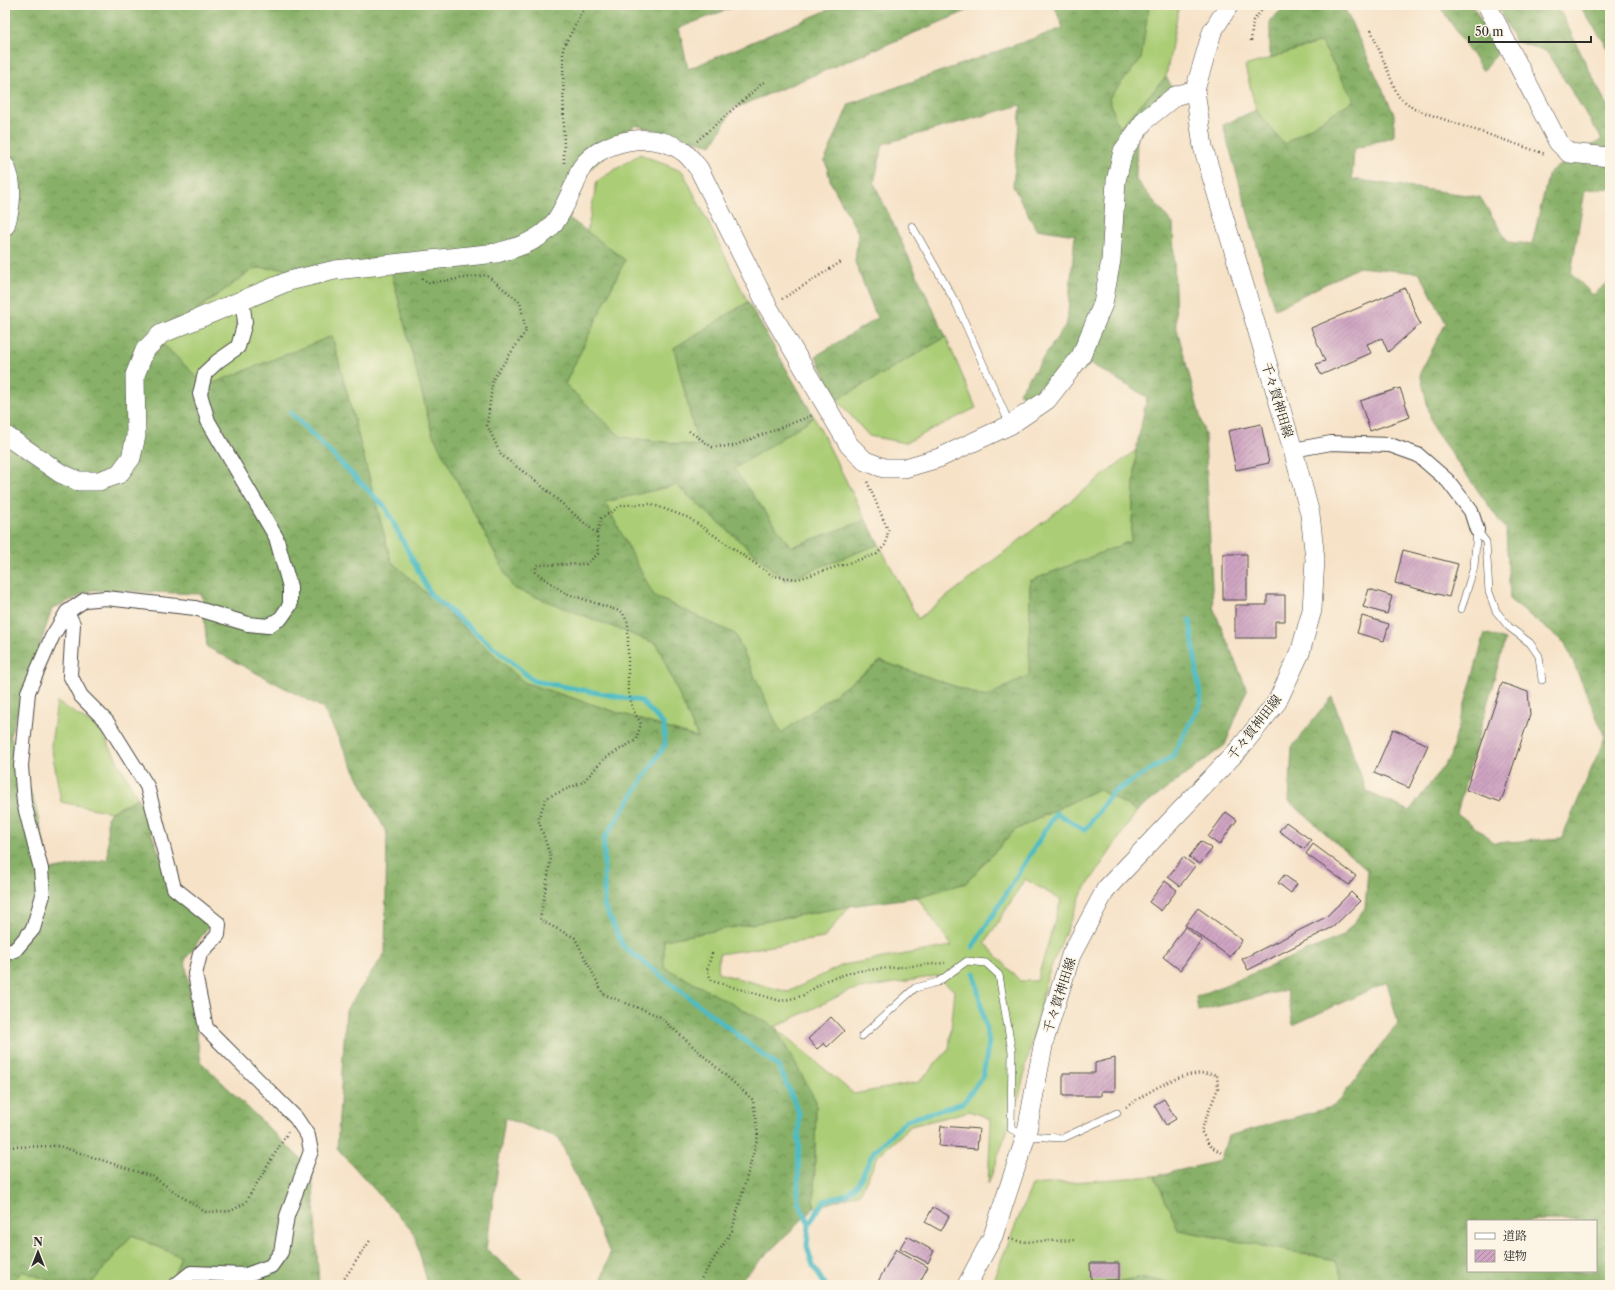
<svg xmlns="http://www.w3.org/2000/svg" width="1615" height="1290" viewBox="0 0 1615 1290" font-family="'Libre Caslon Text','Noto Serif JP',serif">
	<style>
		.grass { fill: #abcd76; stroke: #6b7c50; fill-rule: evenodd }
		.forest { fill: url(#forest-crowns); stroke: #5a6e49; fill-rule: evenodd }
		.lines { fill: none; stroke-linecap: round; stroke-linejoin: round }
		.stream { stroke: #4ebcc4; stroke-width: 5 }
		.building { fill: url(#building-hatch) }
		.lane-casing { stroke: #494642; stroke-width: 8 }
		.street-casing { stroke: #494642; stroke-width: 16 }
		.secondary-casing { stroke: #494642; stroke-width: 20 }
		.path { stroke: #494642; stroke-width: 2.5; stroke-dasharray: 1 3; stroke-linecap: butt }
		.lane { stroke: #fff; stroke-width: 7 }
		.street { stroke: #fff; stroke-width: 14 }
		.secondary { stroke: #fff; stroke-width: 19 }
		.labels { text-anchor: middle; stroke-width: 3; stroke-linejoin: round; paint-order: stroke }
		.street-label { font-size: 13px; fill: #2b2b2b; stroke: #fcf5e5 }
	</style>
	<defs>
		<pattern id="forest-crowns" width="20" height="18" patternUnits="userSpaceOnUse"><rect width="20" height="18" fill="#88b067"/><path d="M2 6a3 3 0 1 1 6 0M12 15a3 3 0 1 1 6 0" fill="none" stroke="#6f8f55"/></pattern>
		<pattern id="building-hatch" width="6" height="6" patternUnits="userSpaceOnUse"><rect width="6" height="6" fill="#cfa4c2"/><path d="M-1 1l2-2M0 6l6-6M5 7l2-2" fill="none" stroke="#a8869e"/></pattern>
	</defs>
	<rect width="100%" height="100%" fill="#fcf5e5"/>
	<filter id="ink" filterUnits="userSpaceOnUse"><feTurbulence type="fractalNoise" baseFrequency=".025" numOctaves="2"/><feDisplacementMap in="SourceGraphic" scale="8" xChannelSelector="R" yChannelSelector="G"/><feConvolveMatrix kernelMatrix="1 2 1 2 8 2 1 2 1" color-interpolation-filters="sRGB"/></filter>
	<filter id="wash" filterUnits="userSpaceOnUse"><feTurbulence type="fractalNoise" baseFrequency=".012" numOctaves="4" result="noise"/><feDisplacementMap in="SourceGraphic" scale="16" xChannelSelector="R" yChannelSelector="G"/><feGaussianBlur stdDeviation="0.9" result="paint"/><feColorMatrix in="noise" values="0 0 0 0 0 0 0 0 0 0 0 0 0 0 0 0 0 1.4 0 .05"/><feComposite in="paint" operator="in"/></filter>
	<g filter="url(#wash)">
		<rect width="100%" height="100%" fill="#f6e2c7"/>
		<!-- grass -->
		<path class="grass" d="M1149,5H1179L1166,77L1118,129L1109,98L1140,59Z
			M1321,42L1354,100L1284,144L1256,110L1245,66Z
			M640,154L683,172L748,302L674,348L698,446L621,437L565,384L625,260L587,232L597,181Z
			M255,268L391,270L432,433L513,588L657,644L698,738L525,683L391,561L332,336L206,387L157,338Z
			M946,337L976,408L905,443L869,436L837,400Z
			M814,417L866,520L791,547L733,469Z
			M1136,450L1131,541L1030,581V675L986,697L881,661L781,734L735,634L654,596L604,502L676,485L785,580L879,544L918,619Z
			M57,702L100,729L138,798L111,812L61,802L51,745Z
			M1098,789L1137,811L1081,895L1047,977L1019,1097L988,1185L991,1119L970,1111L911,1126L878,1156L860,1193L814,1208L816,1101L663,967L664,940L850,906L824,938L719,954L718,973L788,992L843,965L952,946L917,897L966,883L1015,830ZM1025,879L1061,900L1037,981H1020L985,943ZM936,976L955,991L949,1049L919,1082L854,1094L775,1027L849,991Z
			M1155,1176L1179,1230L1336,1260L1344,1285H1186L1138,1278L1101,1285H991L1032,1185Z
			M132,1235L181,1257L170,1285H90Z
			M22,1271L62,1285H10Z"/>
		<!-- forest -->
		<path class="forest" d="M5,5H739L679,28L688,69L840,5H981L733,109L712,145L635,125L553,206L625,260L565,384L621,437L698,446L674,348L748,302L814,417L734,469L791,547L866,520L879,544L785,581L676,485L605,502L654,596L735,634L781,733L881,661L986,697L1029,675L1030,581L1131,541L1136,450L1147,397L1091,364L1042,400L1019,393L1067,323L1075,235L1036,229L1013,186L1021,105L883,144L874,183L946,337L837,400L816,356L877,318L855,262L858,233L831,183L825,160L849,104L1063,28L1054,5H1149L1141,59L1109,98L1119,129L1166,77L1175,92L1137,133L1136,180L1173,224L1176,325L1205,435L1213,607L1247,690L1225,745L1137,811L1098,789L1015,830L966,883L917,897L850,906L664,940V967L775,1027L816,1101L814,1208L735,1285H600L610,1253L559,1138L505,1118L486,1249L528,1285H428L414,1233L337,1148L346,1010L385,953L387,834L323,708L207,647L202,594L92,590L52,609L10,735L35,805L50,870L108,859L107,818L111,812L138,798L176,897L210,924L185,960L201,1062L312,1170L319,1285H170L181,1257L132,1235L90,1285H62L22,1271L10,1285H5ZM255,268L391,270L432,433L513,588L657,644L698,738L525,683L391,561L332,336L206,386L157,338Z
			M1286,5H1343L1394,114V136L1354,149L1352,179L1480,197L1508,242L1532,244L1549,172L1602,139L1546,51L1515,41L1497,5H1557L1610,112V188L1585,190L1571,273L1593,295L1610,281V1285H1344L1336,1260L1178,1230L1155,1176L1220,1161L1228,1136L1335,1106L1398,1023L1387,982L1293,1025L1287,990L1198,1011L1196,997L1343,936L1365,908L1368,871L1289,801L1292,747L1332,697L1367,792L1410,811L1450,757L1485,633L1505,640L1457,813L1495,843L1562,838L1605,737L1565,643L1510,600L1506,530L1433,428L1420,373L1446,323L1420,273L1359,267L1275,309L1223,125L1256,110L1284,144L1354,100L1321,42L1270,58V21ZM1468,1221H1596V1271H1468Z
			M1439,5H1472L1498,52L1483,71Z
			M1579,5H1610V51Z
			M1138,1278L1186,1285H1101Z"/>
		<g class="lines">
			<!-- stream -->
			<path class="stream" d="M291,413L385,507L431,595L534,681L641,701L664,725L665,745L604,839V906L624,947L779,1067L799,1113L798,1202L809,1224
				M973,947L1056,813L1085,830L1112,793L1172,757L1201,703L1190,620
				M825,1285L813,1266L807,1246L809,1224L824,1201L847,1194L858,1184L874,1151L907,1120L963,1103L983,1076L989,1042L974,973"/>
		</g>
		<g id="blocks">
			<!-- building -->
			<path class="building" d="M1405,288L1420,324L1388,352L1382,338L1367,344L1371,353L1321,375L1316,364L1325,361L1311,328Z
				M1400,388L1410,417L1370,431L1360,401Z
				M1261,424L1269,463L1236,470L1228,431Z
				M1403,550L1458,564L1449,597L1395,583Z
				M1223,554H1247V600H1223Z
				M1369,589L1392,596L1387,614L1363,607Z
				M1267,595H1285V621H1275V638H1235V605H1267Z
				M1362,616L1389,624L1384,641L1357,633Z
				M1502,683L1528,692L1530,715L1501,802L1466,790Z
				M1393,729L1428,745L1409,788L1374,773Z
				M1226,812L1237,820L1219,845L1208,837Z
				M1286,822L1311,840L1304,849L1279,831Z
				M1201,841L1212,849L1200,864L1189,857Z
				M1313,844L1356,876L1349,885L1306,854Z
				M1183,857L1195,866L1180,886L1168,877Z
				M1284,875L1297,884L1291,893L1278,883Z
				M1165,881L1177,890L1161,911L1149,902Z
				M1351,892L1360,901L1333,927L1248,970L1242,959L1326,917Z
				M1198,908L1242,940L1230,957L1185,925Z
				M1185,927L1202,940L1180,970L1163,957Z
				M831,1017L844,1031L827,1047L824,1043L817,1049L808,1039Z
				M1115,1058V1091H1101V1096H1063V1073H1095V1063Z
				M1164,1099L1176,1119L1166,1125L1154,1105Z
				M941,1126L979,1129L977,1149L939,1146Z
				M933,1207L949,1216L941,1231L925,1222Z
				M907,1236L934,1251L928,1263L900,1248Z
				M896,1249L928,1267L918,1285H876Z
				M1090,1263H1119V1280H1091Z"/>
		</g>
	</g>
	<g filter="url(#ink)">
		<use href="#blocks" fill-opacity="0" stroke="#494642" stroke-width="1"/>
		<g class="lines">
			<!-- lane casing -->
			<g class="lane-casing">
				<path id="lane" d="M912,226L957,305L1010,425
					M1477,530L1486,542L1489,592L1496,611L1509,627L1530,643L1539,656L1542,680
					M1461,609L1474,567L1477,530
					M862,1036L915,988L938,982L967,961L986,963L999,975L1012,1052L1011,1129L1026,1136L1063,1138L1117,1113"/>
			</g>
			<!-- street casing -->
			<g class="street-casing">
				<path id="street" d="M1293,450L1331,443L1390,445L1418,455L1448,481L1471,511L1477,530
					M67,612L73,624L70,675L81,696L107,722L147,786L174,888L219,924L218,935L200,954L195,974L206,1028L296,1118L308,1136L311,1151L287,1216L281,1252L271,1266L246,1275L191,1273L176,1285
					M5,953L15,950L33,929L43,895L41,869L24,803L21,766L28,692L52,637L67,612L85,600L106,598L195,608L248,624L268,626L281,618L290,605V587L276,537L208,421L200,394L205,373L218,361L238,347L245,322L242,300"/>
			</g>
			<!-- secondary casing -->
			<g class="secondary-casing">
				<path id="secondary" d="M1487,5L1558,142L1569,153L1610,157
					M5,166C14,183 11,208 5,226
					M5,435L60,473L78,481H99L119,474L131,458L136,436L135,375L145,350L161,334L289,281L335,270L497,253C519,247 540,241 555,222C563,211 569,196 575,184C577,179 579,172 582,167C603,138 657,130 685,153C690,157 695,164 699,169L768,307L849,445L865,461L884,468H905L939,458L1010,425L1047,400L1081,356L1103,304L1111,260L1116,181L1123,151L1145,120L1175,96L1195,90
					M967,1285L993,1236L1026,1136L1044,1041L1071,955L1106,889L1240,748L1277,702L1300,653L1312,610L1315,559L1310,514L1293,450L1203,147L1195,90L1212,32L1229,5"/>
			</g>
			<!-- path -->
			<path class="path" d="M1371,30L1398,96L1414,109L1545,154
				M1251,41L1253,21L1266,5
				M697,141L765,81
				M564,163L563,48L586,5
				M422,278L428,283L486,275L520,302L526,331L493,379L487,425L501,455L537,482L597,534
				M782,299L841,262
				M689,431L712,447L733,446L813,415
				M712,953L707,970L712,981L781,1001L802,996L827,980L856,971L945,963
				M1126,1107C1152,1090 1184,1067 1217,1075L1218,1088L1201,1131L1209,1145L1223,1154
				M5,1147L59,1146L153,1177L205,1212L231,1211L245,1203L288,1132
				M1009,1239L1022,1242L1076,1240
				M340,1285L371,1239
				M697,1285L732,1231L758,1136L753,1100L659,1016L603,994L575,938L540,920L551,858L538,819L546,798L583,782L605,758L636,740L641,724L633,709L628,690V623L622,612L565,593L535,572L537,565L586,564L598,554L597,534L601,518L623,505L651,504L689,518L773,576L798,579L877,554L886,544L888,530L866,479"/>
			<!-- lane -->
			<use href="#lane" class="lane"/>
			<!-- street -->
			<use href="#street" class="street"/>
			<!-- secondary -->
			<use href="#secondary" class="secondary"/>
		</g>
	</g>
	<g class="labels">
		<!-- street labels -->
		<g class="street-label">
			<text transform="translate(1278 400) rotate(73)" y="5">千々賀神田線</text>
			<text transform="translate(1254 727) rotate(-52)" y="5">千々賀神田線</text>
			<text transform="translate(1059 995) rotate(-72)" y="5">千々賀神田線</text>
		</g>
	</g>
	<!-- margin -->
	<rect width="1615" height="1290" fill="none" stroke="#fcf5e5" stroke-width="20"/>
	<!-- legend -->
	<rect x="1467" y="1220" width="130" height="52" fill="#fcf5e5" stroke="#a8a49b"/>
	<rect x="1475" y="1233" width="20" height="6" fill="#ffffff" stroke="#a8a49b"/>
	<text x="1503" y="1240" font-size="12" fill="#2b2b2b">道路</text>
	<rect x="1475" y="1250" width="20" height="12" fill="url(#building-hatch)" stroke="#a8a49b"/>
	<text x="1503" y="1260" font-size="12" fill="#2b2b2b">建物</text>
	<!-- north arrow -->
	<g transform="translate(38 1252)" stroke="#fcf5e5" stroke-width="3" paint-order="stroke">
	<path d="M0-3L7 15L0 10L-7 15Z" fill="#2b2b2b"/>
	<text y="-6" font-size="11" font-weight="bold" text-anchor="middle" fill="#2b2b2b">N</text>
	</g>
	<!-- scale -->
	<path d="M1469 36v6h122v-6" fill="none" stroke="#2b2b2b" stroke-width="2"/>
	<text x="1475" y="36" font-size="12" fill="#2b2b2b" stroke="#fcf5e5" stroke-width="3" paint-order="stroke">50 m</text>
</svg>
